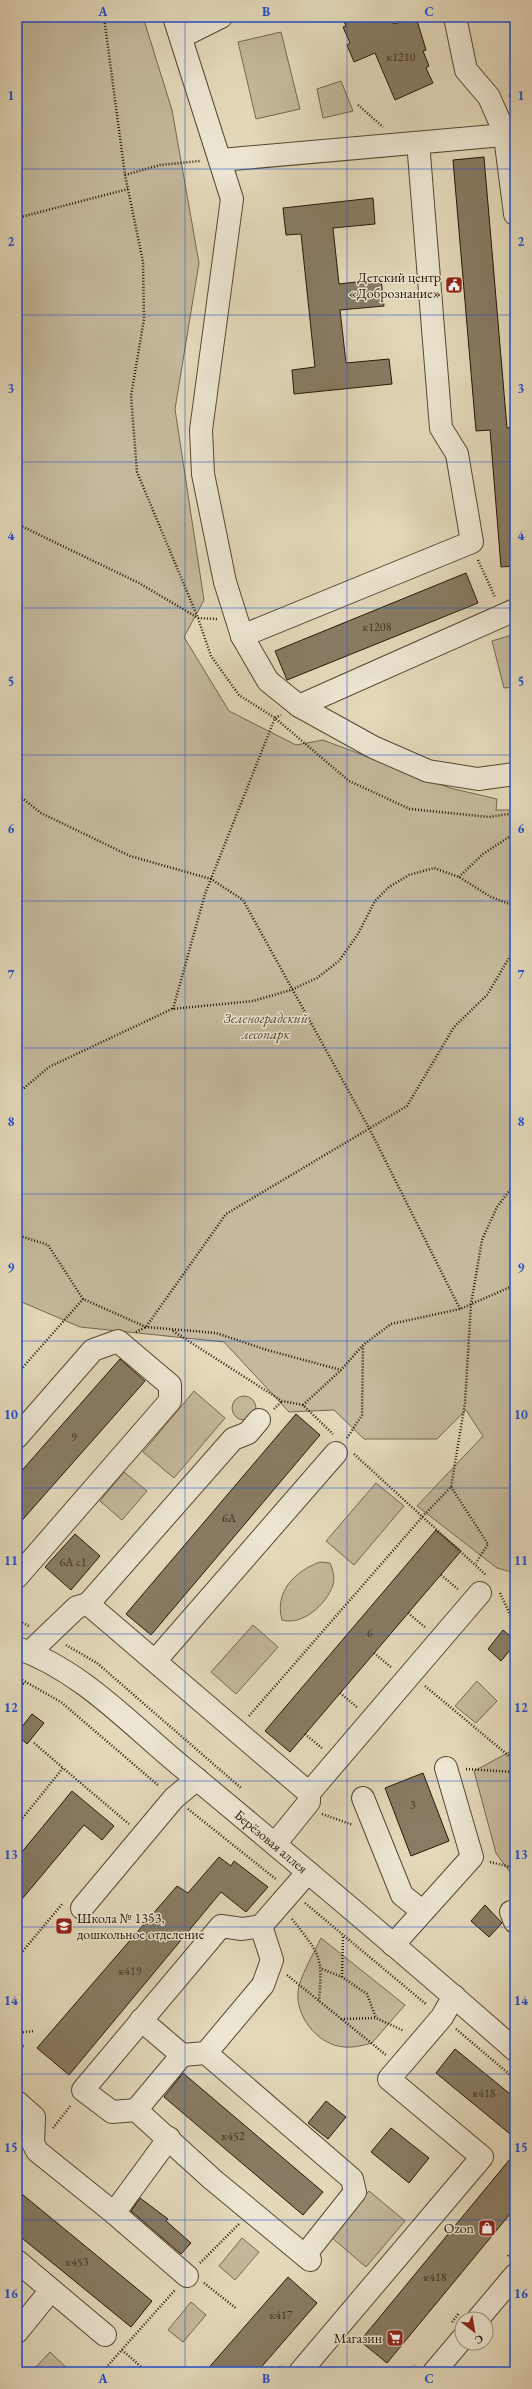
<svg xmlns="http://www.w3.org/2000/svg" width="532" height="2389" viewBox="0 0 532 2389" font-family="'EB Garamond',serif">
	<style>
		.green { fill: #c4b99c; stroke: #746850 }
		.building { fill: #887c64; stroke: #251705 }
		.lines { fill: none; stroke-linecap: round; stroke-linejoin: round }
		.minor-casing { stroke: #554832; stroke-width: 24 }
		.path { stroke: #251705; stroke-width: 2.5; stroke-dasharray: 1 2; stroke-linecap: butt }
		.minor { stroke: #ede7d3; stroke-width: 22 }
		.grid { fill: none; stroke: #1d4ed8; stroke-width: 1; stroke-opacity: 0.55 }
		.labels { text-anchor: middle; stroke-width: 3; stroke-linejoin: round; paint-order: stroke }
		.number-label { font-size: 12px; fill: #3e301d }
		.poi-label { font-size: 14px; fill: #251705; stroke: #ede7d3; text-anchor: end }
		.park-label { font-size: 14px; font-style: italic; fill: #554832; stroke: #ede7d3 }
		.street-label { font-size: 14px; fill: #251705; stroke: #ede7d3 }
		.neatline { fill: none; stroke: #1d4ed8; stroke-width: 1.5 }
		.grid-label { font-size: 13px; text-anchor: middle; font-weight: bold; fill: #1d4ed8 }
	</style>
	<rect width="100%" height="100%" fill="#e4dabb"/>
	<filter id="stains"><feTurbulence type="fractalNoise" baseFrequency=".005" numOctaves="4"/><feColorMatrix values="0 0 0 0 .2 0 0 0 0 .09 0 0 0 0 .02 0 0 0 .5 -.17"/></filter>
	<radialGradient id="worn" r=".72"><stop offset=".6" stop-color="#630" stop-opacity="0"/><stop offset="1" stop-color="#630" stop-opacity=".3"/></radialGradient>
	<!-- green -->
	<path class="green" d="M17,17H143L172,110L199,263L175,409L204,600L184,637L229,711L296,745L323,740L450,788L497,799L496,810H515V1573L497,1568L417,1506L483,1436L466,1410L437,1439H364L334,1410L289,1412L224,1342L80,1327L17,1300Z
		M281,32L300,109L256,119L238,42Z
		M341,81L353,111L323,118L317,89Z
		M515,634V687L504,688L492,641Z
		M194,1391L225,1418L174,1478L143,1452Z
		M232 1408a12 12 0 1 1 24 0a12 12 0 1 1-24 0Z
		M124,1472L147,1491L122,1520L100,1501Z
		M376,1483L404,1506L354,1565L326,1541Z
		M320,1562L330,1563C333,1570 335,1578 333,1585C326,1605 302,1626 282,1620C274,1592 295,1571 320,1562Z
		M253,1625L278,1647L236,1694L211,1672Z
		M477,1681L497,1701L476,1723L455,1706Z
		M515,1749V1879L496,1853L474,1771Z
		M321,1938L405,2005L372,2043C364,2045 354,2048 345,2047C317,2046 292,2013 299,1986C304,1969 314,1953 321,1938Z
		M369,2191L405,2221L366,2267L331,2237Z
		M242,2238L259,2252L235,2280L219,2266Z
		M191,2302L206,2315L183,2342L168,2330Z
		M50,2352L71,2372H35L33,2370Z"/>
	<!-- building -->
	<path class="building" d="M342,17H391L394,24L416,17L426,50L423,51L429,66L426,68L433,83L395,100L375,53L354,62L347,45L350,43L343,27L346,26Z
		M484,157L507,428L515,427V566L501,567L490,430L476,431L453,160Z
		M373,198L375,224L333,228L339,284L381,279L384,306L340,310L346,363L389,359L392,384L294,394L292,370L315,367L301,234L286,235L283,208Z
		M466,573L478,603L287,680L275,651Z
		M120,1359L145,1381L17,1526V1476Z
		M296,1414L320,1435L151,1635L126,1614Z
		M436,1530L461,1551L290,1752L265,1731Z
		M75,1534L100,1556L71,1590L45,1567Z
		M503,1630L515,1640V1644L501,1661L488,1649Z
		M32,1714L44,1723L27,1744L17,1735V1733Z
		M423,1773L449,1841L411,1856L385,1788Z
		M72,1791L114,1826L102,1840L84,1825L17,1905V1858Z
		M219,1857L231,1866L234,1861L268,1887L246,1912L221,1892L69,2075L37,2048L177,1886L188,1893Z
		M485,1905L502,1923L489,1937L471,1921Z
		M455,2049L515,2098V2138L436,2073Z
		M183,2073L323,2192L303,2215L164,2097Z
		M326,2101L346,2117L328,2139L308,2123Z
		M391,2128L429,2158L409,2183L371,2152Z
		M515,2153V2208L387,2363L360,2341Z
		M17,2190L152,2301L131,2327L17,2234Z
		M140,2198L168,2219L166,2221L191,2243L181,2254L131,2211Z
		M288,2277L317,2303L257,2372H205Z"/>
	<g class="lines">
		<!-- minor casing -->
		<g class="minor-casing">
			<g id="minor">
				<path d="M174,17L232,199L201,430L203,474L225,582L242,636L268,681L299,706L373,747L428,771L478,779L515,774"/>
				<path d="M455,17L466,70L489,97L500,122"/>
				<path d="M181,37L221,17"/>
				<path d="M506,144L515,214"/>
				<path d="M221,160L515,134"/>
				<path d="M242,636L472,542L457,454L441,428L419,154"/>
				<path d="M299,706L515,610"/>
				<path d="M17,1437L93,1350L118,1341L170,1385V1401L17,1577"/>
				<path d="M88,1604L309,1793V1802L275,1844"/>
				<path id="s1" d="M17,1648C81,1670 130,1724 181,1766C293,1859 405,1953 515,2050"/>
				<path d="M30,1652L77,1607L88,1604L233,1439L248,1433L259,1420"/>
				<path d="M155,1661L336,1453"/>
				<path d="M309,1793L480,1593"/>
				<path d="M363,1798L402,1895L422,1911"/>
				<path d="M308,1872L261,1926L242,1929L221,1926L83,2090L112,2112L136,2110L212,2179L310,2260"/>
				<path d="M82,1908L174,1798L197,1779"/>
				<path d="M511,1912L515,1922"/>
				<path d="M261,1926L272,1960L263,1985L206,2053L352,2179L355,2192L305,2255"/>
				<path d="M393,1945L472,1857L446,1768"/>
				<path d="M141,2020L182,2055L206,2053"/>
				<path d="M17,2102L34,2117L33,2143L37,2151L114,2213L187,2276"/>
				<path d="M136,2110L182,2055"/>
				<path d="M114,2213L169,2138"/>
				<path d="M17,2261L105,2335"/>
				<path d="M478,2319L515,2275"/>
				<path d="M17,2332L51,2290"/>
				<path d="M300,2372L482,2157L389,2079L442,2017L454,1996"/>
				<path d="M434,2372L462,2339"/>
			</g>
		</g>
		<!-- path -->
		<path class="path" d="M104,17L125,175L143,262L144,319L131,396L137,472L198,618L211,656L239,695L275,718L349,781L410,809L489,817L515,813
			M509,96L515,95
			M358,105L383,127
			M125,175L160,165L200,161
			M17,218L128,189
			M17,524L139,583L198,618L218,619
			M478,560L495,597
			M17,794L41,813L130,856L211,879L243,900L369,1128L460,1309
			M459,877L483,854L515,833
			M173,1009L205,894L275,718L281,715
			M17,1094L49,1067L172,1009L253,1001L291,990L317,978L339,961L358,934L375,901L389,887L409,875L434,868L459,877L491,897L515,906
			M17,1235L48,1245L83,1299L146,1327L216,1333L267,1350L341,1370L363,1345L391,1324L460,1309L515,1285
			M173,1331L282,1401L303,1405L333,1434
			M136,1332L146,1327L226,1214L407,1106L454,1027L487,995L509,958L515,952
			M17,1374L83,1299
			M303,1405L340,1371
			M274,1409L282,1401
			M347,1438L362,1415L363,1346
			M354,1454L486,1575
			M451,1487L488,1544L476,1563
			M441,1575L459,1590
			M500,1593L515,1625
			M408,1613L426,1628
			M17,1620L29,1626
			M66,1645L97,1663L241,1788
			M374,1653L392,1668
			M17,1677L61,1702L159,1786
			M17,1685L26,1683
			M425,1686L515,1761
			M340,1693L358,1708
			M249,1716L424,1515L451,1487L465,1403L471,1304L482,1240L497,1207L515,1183
			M305,1734L323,1749
			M34,1743L63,1768
			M466,1769L515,1772
			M188,1809L277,1880
			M322,1814L353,1825
			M17,1825L63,1768L129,1824
			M490,1862L515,1868
			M305,1903L427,2005
			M292,1919C320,1955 323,1955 319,2001
			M17,1958L63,1903
			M322,1969L342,1977L367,1994L376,2018
			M287,1975L386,2055
			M342,1977L343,1937
			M341,2019L376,2018L404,2031
			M456,2029L515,2079
			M17,2033L33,2031
			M17,2044L25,2047
			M53,2128L71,2105
			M508,2256L515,2248
			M200,2263L239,2224
			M204,2283L237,2309
			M452,2322L459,2313
			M122,2350L147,2372
			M102,2372L175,2290
			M276,2372L282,2365
			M409,2372L415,2365"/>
		<!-- minor -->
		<use href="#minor" class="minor"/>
	</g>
	<!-- grid -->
	<path class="grid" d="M185,17V2372M347,17V2372M17,169H515M17,315H515M17,462H515M17,608H515M17,755H515M17,901H515M17,1048H515M17,1194H515M17,1341H515M17,1488H515M17,1634H515M17,1781H515M17,1927H515M17,2074H515M17,2220H515"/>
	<!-- icons -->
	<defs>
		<g id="civic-square" transform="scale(0.9)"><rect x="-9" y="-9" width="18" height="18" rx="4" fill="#8f2418" stroke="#ede7d3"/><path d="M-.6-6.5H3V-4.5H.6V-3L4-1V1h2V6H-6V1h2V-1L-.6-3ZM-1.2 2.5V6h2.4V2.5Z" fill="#fff"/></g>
		<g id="school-square" transform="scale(0.9)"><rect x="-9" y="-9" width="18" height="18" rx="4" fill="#8f2418" stroke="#ede7d3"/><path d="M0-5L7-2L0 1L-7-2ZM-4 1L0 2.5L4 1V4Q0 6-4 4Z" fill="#fff"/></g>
		<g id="shop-square" transform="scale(0.9)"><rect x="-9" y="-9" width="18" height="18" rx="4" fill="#8f2418" stroke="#ede7d3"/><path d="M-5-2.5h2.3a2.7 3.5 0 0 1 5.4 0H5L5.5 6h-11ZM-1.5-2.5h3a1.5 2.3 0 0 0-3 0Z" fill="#fff"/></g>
		<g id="supermarket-square" transform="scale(0.9)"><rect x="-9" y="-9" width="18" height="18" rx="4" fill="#8f2418" stroke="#ede7d3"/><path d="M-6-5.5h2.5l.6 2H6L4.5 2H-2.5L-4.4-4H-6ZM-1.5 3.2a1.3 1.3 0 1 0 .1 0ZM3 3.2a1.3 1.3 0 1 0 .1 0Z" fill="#fff"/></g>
	</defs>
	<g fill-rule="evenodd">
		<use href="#civic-square" x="454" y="285"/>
		<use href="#school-square" x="64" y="1926"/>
		<use href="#shop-square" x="487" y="2228"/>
		<use href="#supermarket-square" x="395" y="2338"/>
	</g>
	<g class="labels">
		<!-- number labels -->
		<g class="number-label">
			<text x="401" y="61">к1210</text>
			<text x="377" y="631">к1208</text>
			<text x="74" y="1441">9</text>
			<text x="229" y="1522">6А</text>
			<text x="73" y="1566">6А с1</text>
			<text x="370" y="1637">6</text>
			<text x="413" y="1809">3</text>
			<text x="130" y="1975">к419</text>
			<text x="484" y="2097">к418</text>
			<text x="233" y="2140">к452</text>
			<text x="77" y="2266">к453</text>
			<text x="435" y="2281">к418</text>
			<text x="281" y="2319">к417</text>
		</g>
		<!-- poi labels -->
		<g class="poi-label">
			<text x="441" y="282">Детский центр<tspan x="441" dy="16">«Добрознание»</tspan></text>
			<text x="77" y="1923" text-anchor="start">Школа № 1353,<tspan x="77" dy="16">дошкольное отделение</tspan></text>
			<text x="474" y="2233">Ozon</text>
			<text x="382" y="2343">Магазин</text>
		</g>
		<!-- park labels -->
		<g class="park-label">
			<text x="266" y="1023">Зеленоградский<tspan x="266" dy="16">лесопарк</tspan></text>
		</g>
		<!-- street labels -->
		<g class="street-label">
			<text dy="5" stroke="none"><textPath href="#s1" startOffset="321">Берёзовая аллея</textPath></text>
		</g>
	</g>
	<!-- margin -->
	<rect width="532" height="2389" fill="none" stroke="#e4dabb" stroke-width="44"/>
	<!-- north arrow -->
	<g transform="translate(474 2331) rotate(149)"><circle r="19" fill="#ede7d3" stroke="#9d9481"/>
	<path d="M0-3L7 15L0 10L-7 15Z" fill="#8f2418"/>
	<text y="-6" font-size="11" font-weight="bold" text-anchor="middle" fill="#251705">С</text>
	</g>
	<rect x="22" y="22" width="488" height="2345" class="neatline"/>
	<g class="grid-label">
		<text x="103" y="16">A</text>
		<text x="266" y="16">B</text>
		<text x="429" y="16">C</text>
		<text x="11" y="100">1</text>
		<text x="521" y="100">1</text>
		<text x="11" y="246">2</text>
		<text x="521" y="246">2</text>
		<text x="11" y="393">3</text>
		<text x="521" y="393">3</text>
		<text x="11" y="540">4</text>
		<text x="521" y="540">4</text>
		<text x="11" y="686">5</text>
		<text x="521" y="686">5</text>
		<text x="11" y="833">6</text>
		<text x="521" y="833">6</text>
		<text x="11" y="979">7</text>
		<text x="521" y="979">7</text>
		<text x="11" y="1126">8</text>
		<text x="521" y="1126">8</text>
		<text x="11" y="1272">9</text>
		<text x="521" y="1272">9</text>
		<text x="11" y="1419">10</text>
		<text x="521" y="1419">10</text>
		<text x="11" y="1565">11</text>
		<text x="521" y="1565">11</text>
		<text x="11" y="1712">12</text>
		<text x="521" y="1712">12</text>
		<text x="11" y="1859">13</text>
		<text x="521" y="1859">13</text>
		<text x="11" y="2005">14</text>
		<text x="521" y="2005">14</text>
		<text x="11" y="2152">15</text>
		<text x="521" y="2152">15</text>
		<text x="11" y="2298">16</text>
		<text x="521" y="2298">16</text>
		<text x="103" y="2383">A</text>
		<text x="266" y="2383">B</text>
		<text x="429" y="2383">C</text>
	</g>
	<rect width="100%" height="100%" filter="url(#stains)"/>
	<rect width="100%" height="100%" fill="url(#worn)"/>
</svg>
